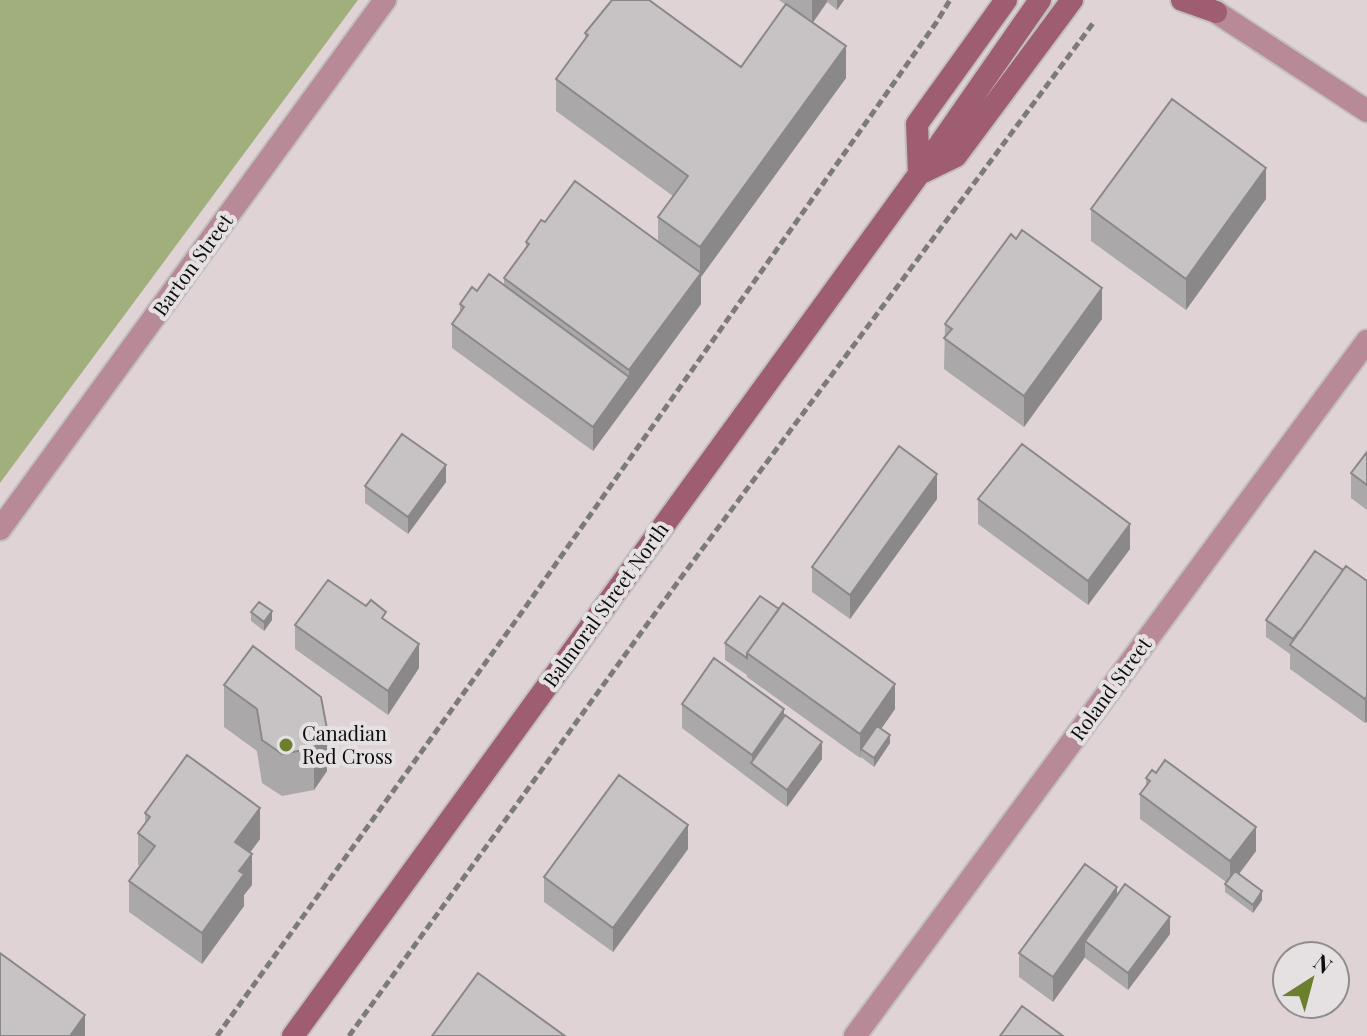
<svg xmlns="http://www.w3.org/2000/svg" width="1367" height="1036" viewBox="0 0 1367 1036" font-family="'Playfair Display',serif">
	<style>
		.built { fill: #dfd3d6; fill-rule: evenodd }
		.forest { fill: #a0af7b }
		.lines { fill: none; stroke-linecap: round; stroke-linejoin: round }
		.minor-casing { stroke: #c2bfc0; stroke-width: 26 }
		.tertiary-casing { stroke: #c2bfc0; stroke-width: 26 }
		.secondary-casing { stroke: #c2bfc0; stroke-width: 26 }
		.path { stroke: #7d7a7b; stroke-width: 5; stroke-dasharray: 8 4; stroke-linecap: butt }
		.minor { stroke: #b88996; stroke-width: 22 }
		.tertiary { stroke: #b88996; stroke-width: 22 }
		.secondary { stroke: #9f5d72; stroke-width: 22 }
		.wall { fill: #aba8a9 }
		.shaded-wall { fill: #8b8889 }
		.building { fill: #c7c3c4; stroke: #8b8889; stroke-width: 2 }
		.poi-dot { fill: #6c7f2f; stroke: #e5e1e2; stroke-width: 3 }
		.labels { text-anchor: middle; stroke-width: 8; stroke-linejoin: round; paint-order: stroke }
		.street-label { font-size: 20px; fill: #0d0c0c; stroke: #e5e1e2 }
		.poi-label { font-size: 20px; fill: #0d0c0c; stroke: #e5e1e2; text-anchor: start }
	</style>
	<rect width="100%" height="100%" fill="#e5e1e2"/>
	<!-- built -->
	<path class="built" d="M358,0H1367V1036H0V483ZM1287,956H1335V1004H1287Z"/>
	<!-- forest -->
	<path class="forest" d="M0,0H358L0,483Z"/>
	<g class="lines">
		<!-- minor casing -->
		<g class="minor-casing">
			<path id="minor" d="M0,529L385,0
				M855,1036L1367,341"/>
		</g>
		<!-- tertiary casing -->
		<g class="tertiary-casing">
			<path id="tertiary" d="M1216,12L1367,111"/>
		</g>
		<!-- secondary casing -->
		<g class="secondary-casing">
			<path id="secondary" d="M1182,0L1216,12
				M923,172L956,156L1072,0
				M919,174L917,124L1006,0
				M293,1036L919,174L1040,0"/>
		</g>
		<!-- path -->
		<path class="path" d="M217,1036L522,612L936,23L950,0
			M349,1036L680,579L1094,22"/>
		<!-- minor -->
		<use href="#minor" class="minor"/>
		<!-- tertiary -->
		<use href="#tertiary" class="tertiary"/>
		<!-- secondary -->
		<use href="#secondary" class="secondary"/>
	</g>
	<!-- wall -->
	<path class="wall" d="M779,0H844L837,10L827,2L812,23L846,78L701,277V304L593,451L452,348V324L460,313V304L477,291L504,285V278L526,249V242L545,222L658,242V217L673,196L556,111V79L585,39V33L741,67L786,5Z
		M1266,199L1186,310L1091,241V209Z
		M1102,319L1024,427L944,369L945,324Z
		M1367,452V510L1351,498V473Z
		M446,482L408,534L365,503V486Z
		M937,499L850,619L812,592V567Z
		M978,499L1130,549L1088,605L978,524Z
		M1343,570L1367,581V721L1365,723L1290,669V654L1266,637V620Z
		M251,612L272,620L264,631L251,621Z
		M386,621L419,668L388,715L295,649V625Z
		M725,643L895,709L881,729L890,743L874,767L861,757L860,758L747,677V675L725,660Z
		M224,685L321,697L327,771L314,790L282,796L262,783L257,751L224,727Z
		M682,704L784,717L822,759L787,807L682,728Z
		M1146,778L1256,851L1239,874L1262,900L1253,913L1225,892V884L1226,882L1140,819V794L1146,787Z
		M145,813L260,839L250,852L252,885L244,895V906L202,964L129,912V881L140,866L138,865V833L145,824Z
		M688,849L613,952L544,902V877Z
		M1117,895L1170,934L1128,990L1085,958V957L1053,1002L1019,977V953Z"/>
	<!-- shaded-wall -->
	<path class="shaded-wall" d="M812,0H827V2L812,24Z
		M837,0H844L837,10Z
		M846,46V78L701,277V304L593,451V427L629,377V370L700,274V247Z
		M1266,168V199L1186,310V279Z
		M1102,288V319L1024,427V396Z
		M446,465V482L408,534V517Z
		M937,474V499L850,619V595Z
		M1130,524V549L1088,605V581Z
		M272,611V620L264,631V622Z
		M419,644V668L388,715V691Z
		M895,684V709L865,752L861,749L860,758V734Z
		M1367,696V721L1365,723V699Z
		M784,709V734L752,764V755Z
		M327,729V771L314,790V748Z
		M890,735V743L874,767V758Z
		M822,742V759L787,807V790Z
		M260,808V839L235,873V842Z
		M688,825V849L613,952V928Z
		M1256,827V851L1230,886V861Z
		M252,854V885L244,895V906L202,964V933L239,871Z
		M1117,887V912L1085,941V957L1053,1002V977Z
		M1262,891V900L1253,913V905Z
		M1170,917V934L1128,990V973Z
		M85,1015V1036H70Z"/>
	<!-- building -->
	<path class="building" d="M612,0H649L741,67L786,4L846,46L700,247L658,217L688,176L556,79L588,35L585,33Z
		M1172,99L1266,168L1186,279L1091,209Z
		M575,181L701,273L629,370L504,278L529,244L526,242L541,220L545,222Z
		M1022,230L1102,288L1024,396L944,338L952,329L945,324L1011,234L1016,239Z
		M489,274L629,377L593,427L452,324L464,307L460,304L472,287L477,291Z
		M402,434L446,465L408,517L365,486Z
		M1022,444L1130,524L1088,581L978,499Z
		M899,446L937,474L850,595L812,567Z
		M1367,452V485L1351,473Z
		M1315,551L1343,570L1300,631H1299L1293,639L1266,620Z
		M1346,566L1367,581V696L1365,699L1290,645Z
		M328,580L366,606L371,600L386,612L382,618L419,644L388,691L295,625Z
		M760,596L779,609L747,653V658L725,643Z
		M259,602L272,611L264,622L251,612Z
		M783,603L895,684L860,734L747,653Z
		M253,646L321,697L327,729L314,748L282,754L262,740L257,709L224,685Z
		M714,658L784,709L752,755L682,704Z
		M785,715L822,742L787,790L751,763Z
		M877,726L890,735L874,758L861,749Z
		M187,755L260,808L235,842L252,854L239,871L244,874L202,933L129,881L155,846L138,833L150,817L145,813Z
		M1165,760L1256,827L1230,861L1140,794L1150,781L1146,778L1152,770L1156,773Z
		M619,775L688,825L613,928L544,877Z
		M1085,864L1117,887L1053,977L1019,953Z
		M1235,871L1262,891L1253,905L1225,884Z
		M1125,884L1170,917L1128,973L1085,941Z
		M0,953L85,1015L70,1036H0Z
		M478,973L565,1036H432Z
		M1022,1006L1063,1036H1000Z"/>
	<!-- markers -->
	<circle class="poi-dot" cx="286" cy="745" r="8"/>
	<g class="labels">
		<!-- street labels -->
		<g class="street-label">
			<text transform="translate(193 265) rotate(-54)" y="7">Barton Street</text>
			<text transform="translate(606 605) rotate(-54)" y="7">Balmoral Street North</text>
			<text transform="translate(1111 689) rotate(-54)" y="7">Roland Street</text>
		</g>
		<!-- poi labels -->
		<g class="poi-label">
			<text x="302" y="741">Canadian<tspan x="302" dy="23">Red Cross</tspan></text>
		</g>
	</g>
	<!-- north arrow -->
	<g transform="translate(1311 980) rotate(36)"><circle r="38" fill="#e5e1e2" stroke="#8f8c8c" stroke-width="2"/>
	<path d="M0-6L14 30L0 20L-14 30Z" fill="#6c7f2f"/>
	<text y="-12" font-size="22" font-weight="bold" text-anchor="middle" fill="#0d0c0c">N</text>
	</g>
</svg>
